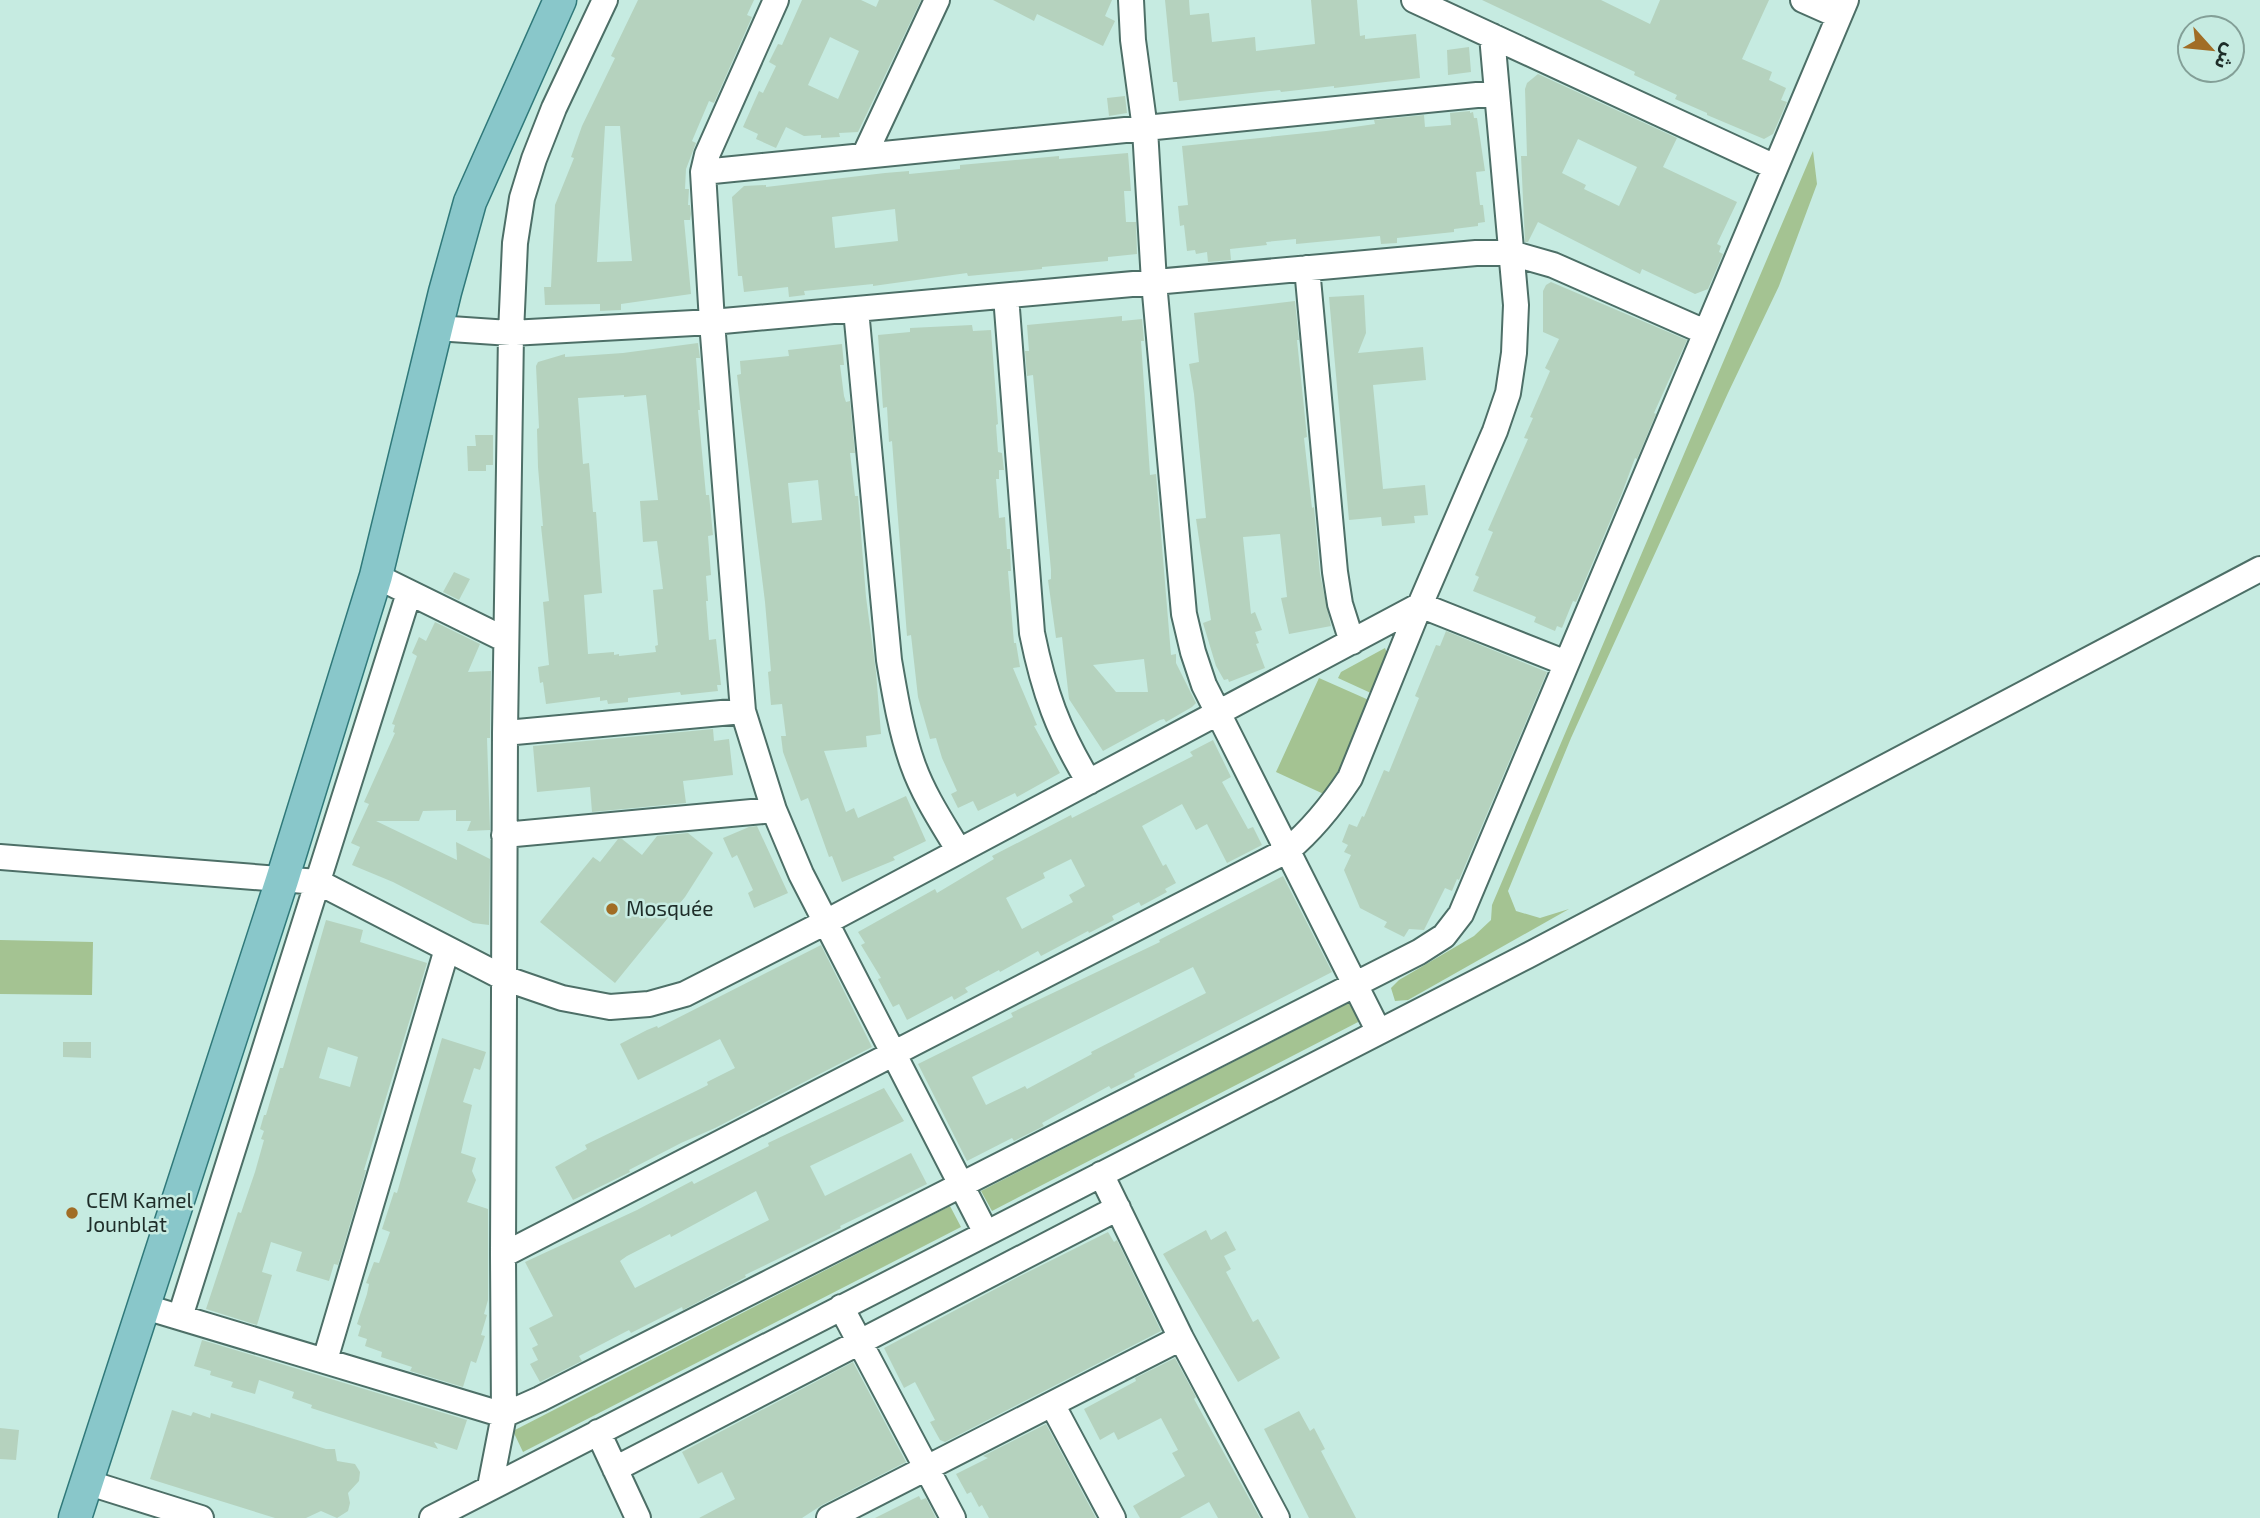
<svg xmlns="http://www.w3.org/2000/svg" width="2260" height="1518" viewBox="0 0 2260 1518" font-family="'Exo 2','Noto Sans Arabic',sans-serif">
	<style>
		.green { fill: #a4c392 }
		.building { fill: #b5d2be; fill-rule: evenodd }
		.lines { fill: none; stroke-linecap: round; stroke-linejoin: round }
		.minor-casing { stroke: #4d6f67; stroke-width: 28 }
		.major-casing { stroke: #30797a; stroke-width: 35 }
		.minor { stroke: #fff; stroke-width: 24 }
		.major { stroke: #89c7ca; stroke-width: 32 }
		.poi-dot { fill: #a16d25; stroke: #c6ebe1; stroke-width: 2.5 }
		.labels { text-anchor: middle; stroke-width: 5; stroke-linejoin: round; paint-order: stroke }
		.poi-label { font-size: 21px; fill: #1e2d29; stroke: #c6ebe1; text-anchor: start }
	</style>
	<rect width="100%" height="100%" fill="#c6ebe1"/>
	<!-- green -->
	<path class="green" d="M1813,151L1817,184L1779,286L1728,393L1571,738L1508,891L1516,911L1540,918L1569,909L1408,1000L1395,1001L1391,988L1399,980L1474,936L1491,920L1492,905Z
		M1385,648L1389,658L1373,694L1338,678L1341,672Z
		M1319,678L1371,701L1328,796L1276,772Z
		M0,940L93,942L92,995L0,994Z
		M1352,1001L1362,1020L992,1211L981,1191Z
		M950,1206L961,1227L523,1452L513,1431Z"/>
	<!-- building -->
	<path class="building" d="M638,0H754L747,15L752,17L714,103L709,101L692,141L696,143L686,169L685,189H689L688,205H690L691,214L690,220H684L691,294L621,304V310L600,311V304L545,305L544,287H551L555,205L574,158L571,157L582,126L615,58L611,56ZM605,126H620L632,261L597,262Z
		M802,0H861L876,7L879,0H921L858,132L839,133L840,137L821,138V135L804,136L786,127L776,148L756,139L758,134L743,127L759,91L763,93L776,66L769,62L778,44L782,45ZM830,37L859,51L838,99L808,85Z
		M993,0H1112L1105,16L1115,21L1103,46L1037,14L1034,21Z
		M1165,0H1189L1190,15L1209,13L1212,42L1255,37L1256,51L1315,44L1311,0H1357L1360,36L1365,35V39L1416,34L1420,78L1334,88V86L1281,92L1280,90L1179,101L1177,82H1173Z
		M1482,0H1601L1650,24L1660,0H1769L1742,59L1772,72L1769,80L1786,88L1781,100L1787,102L1773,134L1764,139L1707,115V113L1675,99L1677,95L1634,75L1635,72Z
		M1469,47L1471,72L1448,75L1447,50Z
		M1538,74L1677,138L1663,167L1737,202L1717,244L1721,246L1719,252L1723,254L1708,289L1695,294L1642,269L1640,274L1538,222L1528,242H1525L1521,156H1527L1525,89L1527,83ZM1578,139L1637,167L1619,206L1584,189L1586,185L1562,173Z
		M1125,96L1127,113L1109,116L1107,98Z
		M1470,111V113L1473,112L1474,118H1477L1485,171L1476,172L1480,205H1483L1485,222L1478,223V226L1454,229V232L1397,238V243L1381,244L1380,236L1296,244V239L1266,242L1267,245L1230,249L1231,260L1208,262L1207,252L1196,254L1195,250L1187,251L1184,225L1180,226L1178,206L1188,205L1182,146L1326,131L1375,124L1374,120L1424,115L1425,127L1451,125L1450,113Z
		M1128,153L1131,191H1124L1126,222H1136L1137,254L1108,257V261L1042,267V269L968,276L967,273L873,286V284L804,291L805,295L789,297L788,287L744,292L742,276H738L732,197L744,186L766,185V187L885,173L909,171V174L960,169V165L1059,156V159ZM895,209L898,241L835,248L832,217Z
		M1551,282L1687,340L1654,413L1656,414L1637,459L1635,458L1622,493L1576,602L1573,601L1562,628L1557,626L1555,631L1534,622L1536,617L1473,591L1479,577L1475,575L1493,532L1488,530L1528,439L1524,438L1533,418L1530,417L1550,371L1545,368L1559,339L1543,332V291L1546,285Z
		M1364,295L1366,333L1358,353L1423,347L1426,380L1373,385L1383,489L1425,485L1428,515L1414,516L1415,523L1382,526L1381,517L1349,520L1329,297Z
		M1295,301L1299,340H1297L1307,437L1304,438L1312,508L1314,507L1320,574L1331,626L1289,634L1281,598L1287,597L1280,534L1243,537L1251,614L1255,612L1262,630L1255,632L1259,643L1256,644L1265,668L1229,682L1228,679L1224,680L1216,666L1203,623L1211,620L1196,519L1206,518L1194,394L1189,364L1199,362L1194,313Z
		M1122,316V321L1142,319L1144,341H1141L1150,475L1156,474L1171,655L1176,654V663L1196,703L1192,707L1166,722L1164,719L1160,720L1103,751L1069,699L1062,637L1056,638L1048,580L1051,579V570L1033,375L1027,376L1025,351H1029L1027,325ZM1144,659L1148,692H1116L1093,665Z
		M972,325L973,331L991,330L998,424L996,425L998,452L1002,453L1004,470H999V479H996L999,518L1005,517L1007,549H1010L1011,571H1008L1014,643H1016L1020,667L1013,668L1037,725L1034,726L1060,773L1017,797L1015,793L978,811L973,801L958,808L951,794L957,791L942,758L936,738L930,739L918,697L911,635L907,636L892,441L889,442L887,407L883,408L878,335L910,332V328Z
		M698,343L700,358H696L700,410H698L706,495H709L713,535L708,536L711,575L706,576L708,601H706L709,640L716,639L721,685H717L718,691L681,695L680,692L628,698V702L608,704L607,700L600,701V697L546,704L543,682L540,683L538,667L549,665L543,602L549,601L541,526H543L538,467L537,429L539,428L536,366L538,362L565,354V357L623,353ZM624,395V397L646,395L658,500L640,501L643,542L657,541L663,589L653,590L658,645L655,646L656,652L619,656V654L614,655V652L588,654L584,595L602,593L596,512H593L589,463L583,464L578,398Z
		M842,344L844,365H840L844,396L846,402L850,401L855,453H850L855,496H858L866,597L876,672L881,734L866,736L867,747L824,751L846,812L854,808L858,818L906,796L926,841L893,857L895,860L842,882L832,856L829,857L808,798L801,801L783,752L781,736H786L782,704L771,705L768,672L771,671L765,602L737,375L741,374L740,361L789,356L788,350ZM818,480L822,520L792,523L788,483Z
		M475,435H493V465H486V471H468L467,446H476Z
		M454,572L470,579L459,600L443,592Z
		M435,622L480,644L468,672L491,671L490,738H487L490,830L467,831L471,821H456V810L423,811L419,821H376L457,860L456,842L490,859L489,925L473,923L393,882L352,865L360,847L351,843L369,804L364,802L395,733L393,732L395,725L392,724L417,656L412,653L419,637L426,641Z
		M1446,631L1547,672L1459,880L1457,879L1452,891L1445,888L1424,930L1409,929L1404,937L1384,927L1387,922L1360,908L1344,870L1351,855L1344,852L1348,845L1342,842L1349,824L1357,827L1362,816L1364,817L1384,770L1389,772L1419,698L1415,696L1436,645L1440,646Z
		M713,729L714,741L729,739L733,775L683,781L686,803L592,812L590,787L537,792L533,746Z
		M1213,740L1231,777L1222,782L1248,829L1253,827L1262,845L1227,863L1207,824L1196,830L1182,804L1142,826L1163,866L1166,864L1176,883L1165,889L1167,892L1141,906L1139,902L1112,916L1114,920L1089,933L1088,931L1041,956L1038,951L1000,972L999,970L965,988L968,992L954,1000L952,996L907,1020L899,1004L893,1007L878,979L881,978L861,945L865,943L858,932L935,889L937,893L994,859L992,856L1025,839L1071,815L1072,818L1193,756L1190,752ZM1071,859L1085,886L1069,895L1073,902L1022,929L1006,898L1045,878L1043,873Z
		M757,826L788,893L754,908L748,893L753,890L737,855L732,858L723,838L749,827Z
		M688,833L713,853L685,897L615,983L540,922L593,857L600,862L618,839H622L642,855L657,836Z
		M1283,876L1332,972L1134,1074L1135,1077L1111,1089L1109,1086L1042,1123L1044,1126L1014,1141L1012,1138L967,1161L918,1064L1013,1017L1011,1013L1160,942L1159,940ZM1193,967L1206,993L1091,1052L1092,1054L1027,1089L1025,1086L986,1105L972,1077Z
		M326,920L363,930L360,942L427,963L364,1170H366L338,1265L334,1264L329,1281L296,1271L302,1252L271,1242L262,1272L272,1275L257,1325L206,1309L238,1212L241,1213L255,1172L264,1140L261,1139L264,1131L260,1129L264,1115H266L280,1068H283ZM328,1047L358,1057L350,1087L319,1078Z
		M821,945L872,1047L715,1128L681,1143L629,1170L630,1172L573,1200L555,1167L587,1149L585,1145L696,1091L708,1085L707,1082L735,1068L720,1039L638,1080L620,1044L647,1030L657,1026L658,1028Z
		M442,1038L486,1052L480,1070L474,1068L463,1102L472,1105L461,1153L476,1158L472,1171L476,1180L467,1202L488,1209V1300L484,1314L487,1315L481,1335L485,1336L476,1363L471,1361L463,1387L410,1371L412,1367L381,1357L382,1352L365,1346L367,1339L358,1336L361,1326L357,1324L367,1294L369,1284L366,1283L374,1262L379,1263L390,1232L382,1229L394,1192L397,1193Z
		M63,1042H91V1058L63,1057Z
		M884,1088L904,1121L810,1166L825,1196L911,1153L927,1184L840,1226L841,1228L745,1275L746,1277L683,1310L682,1307L631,1333L629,1330L579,1356L582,1361L540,1382L530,1364L538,1360L532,1348L538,1345L529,1328L553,1316L525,1262L637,1210L692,1181L694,1184L769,1146L768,1143ZM756,1191L769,1220L635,1288L620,1261L627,1256L670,1234L671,1237Z
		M1206,1230L1211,1240L1226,1231L1236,1250L1224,1256L1231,1269L1226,1272L1253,1322L1258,1319L1280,1358L1238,1382L1163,1254Z
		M1108,1232L1114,1242L1117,1240L1161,1331L945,1442L940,1440L930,1422L935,1420L915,1382L904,1388L884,1348L1020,1276Z
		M202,1340L467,1420L457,1450L434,1442L438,1449L311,1408L312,1405L292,1398L294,1392L259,1380L255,1394L231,1387L233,1382L210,1375L211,1371L194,1366Z
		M1175,1358L1196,1397L1194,1399L1260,1518H1218L1209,1502L1180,1518H1140L1133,1506L1185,1476L1172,1453L1178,1450L1161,1418L1118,1440L1114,1432L1100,1440L1084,1409L1136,1381L1135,1378Z
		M853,1362L906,1462L822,1505L802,1518H699L735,1499L722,1472L698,1484L682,1452Z
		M172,1410L191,1416L193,1412L210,1418L211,1413L326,1449H335L337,1461L355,1464L360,1472L359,1481L348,1493L350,1503L348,1511L337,1518L321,1511L306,1518H275L150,1479Z
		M1299,1411L1310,1431L1314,1428L1325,1449L1321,1451L1356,1518H1309L1264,1429Z
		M1046,1424L1096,1518H989L982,1505L979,1507L971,1492L967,1494L956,1474L988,1458L983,1456Z
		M0,1428L19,1430L16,1460L0,1459Z
		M919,1496L921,1500L926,1498L936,1518H875Z"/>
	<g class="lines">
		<!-- minor casing -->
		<g class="minor-casing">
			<path id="minor" d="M776,0L707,155L703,172L712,322L743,711L774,810L801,874L986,1233
				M1131,0L1133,40L1145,129L1154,282L1184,614L1193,652L1204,685L1379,1032
				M1414,0L1775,167
				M1803,0L1839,16
				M864,156L937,0
				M703,172L1497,93
				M1307,268L1335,572L1340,604L1352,642
				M1006,296L1032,633C1044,692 1058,731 1089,782
				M856,310L889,660C895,695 901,732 913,765C924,796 943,824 959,851
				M436,328L511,333L712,322L1476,253H1511L1553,265L1705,332
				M376,576L506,640
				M505,733L743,711
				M504,835L774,810
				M0,857L318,882L504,978L562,998L610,1007L649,1004L685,994L826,922L1420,605L1566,663
				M1101,1174L1181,1338L1277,1518
				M503,1255L1288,850C1313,829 1332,805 1350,778L1420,605L1495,431L1508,393L1514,353L1516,305L1492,36
				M142,1306L504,1415L540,1399L1419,952L1444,936L1461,914L1846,0
				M841,1307L953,1518
				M180,1317L409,593
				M325,1360L447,949
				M1052,1404L1113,1518
				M598,1432L638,1518
				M615,1469L1118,1208
				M86,1482L201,1518
				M490,1487L504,1415L503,1255L505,733L511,333L515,243L522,198L534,159L554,108L605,0
				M432,1518L1527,956L2260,569
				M829,1518L1181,1338"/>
		</g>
		<!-- major casing -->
		<g class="major-casing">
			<path id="major" d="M75,1518L282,880L376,576L445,292L470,202L560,0"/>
		</g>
		<!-- minor -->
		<use href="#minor" class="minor"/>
		<!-- major -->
		<use href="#major" class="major"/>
	</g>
	<!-- markers -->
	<g class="poi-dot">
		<circle cx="612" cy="909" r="7"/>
		<circle cx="72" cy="1213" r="7"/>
	</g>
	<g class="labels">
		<!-- poi labels -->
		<g class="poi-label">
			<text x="626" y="916">Mosquée</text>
			<text x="86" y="1208">CEM Kamel<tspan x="86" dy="24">Jounblat</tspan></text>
		</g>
	</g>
	<!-- north arrow -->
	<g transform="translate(2211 49) rotate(117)"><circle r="33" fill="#c6ebe1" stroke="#839f97" stroke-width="2"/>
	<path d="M0-5L12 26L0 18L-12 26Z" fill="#a16d25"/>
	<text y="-10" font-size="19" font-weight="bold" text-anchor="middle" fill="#1e2d29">ش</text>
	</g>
</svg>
